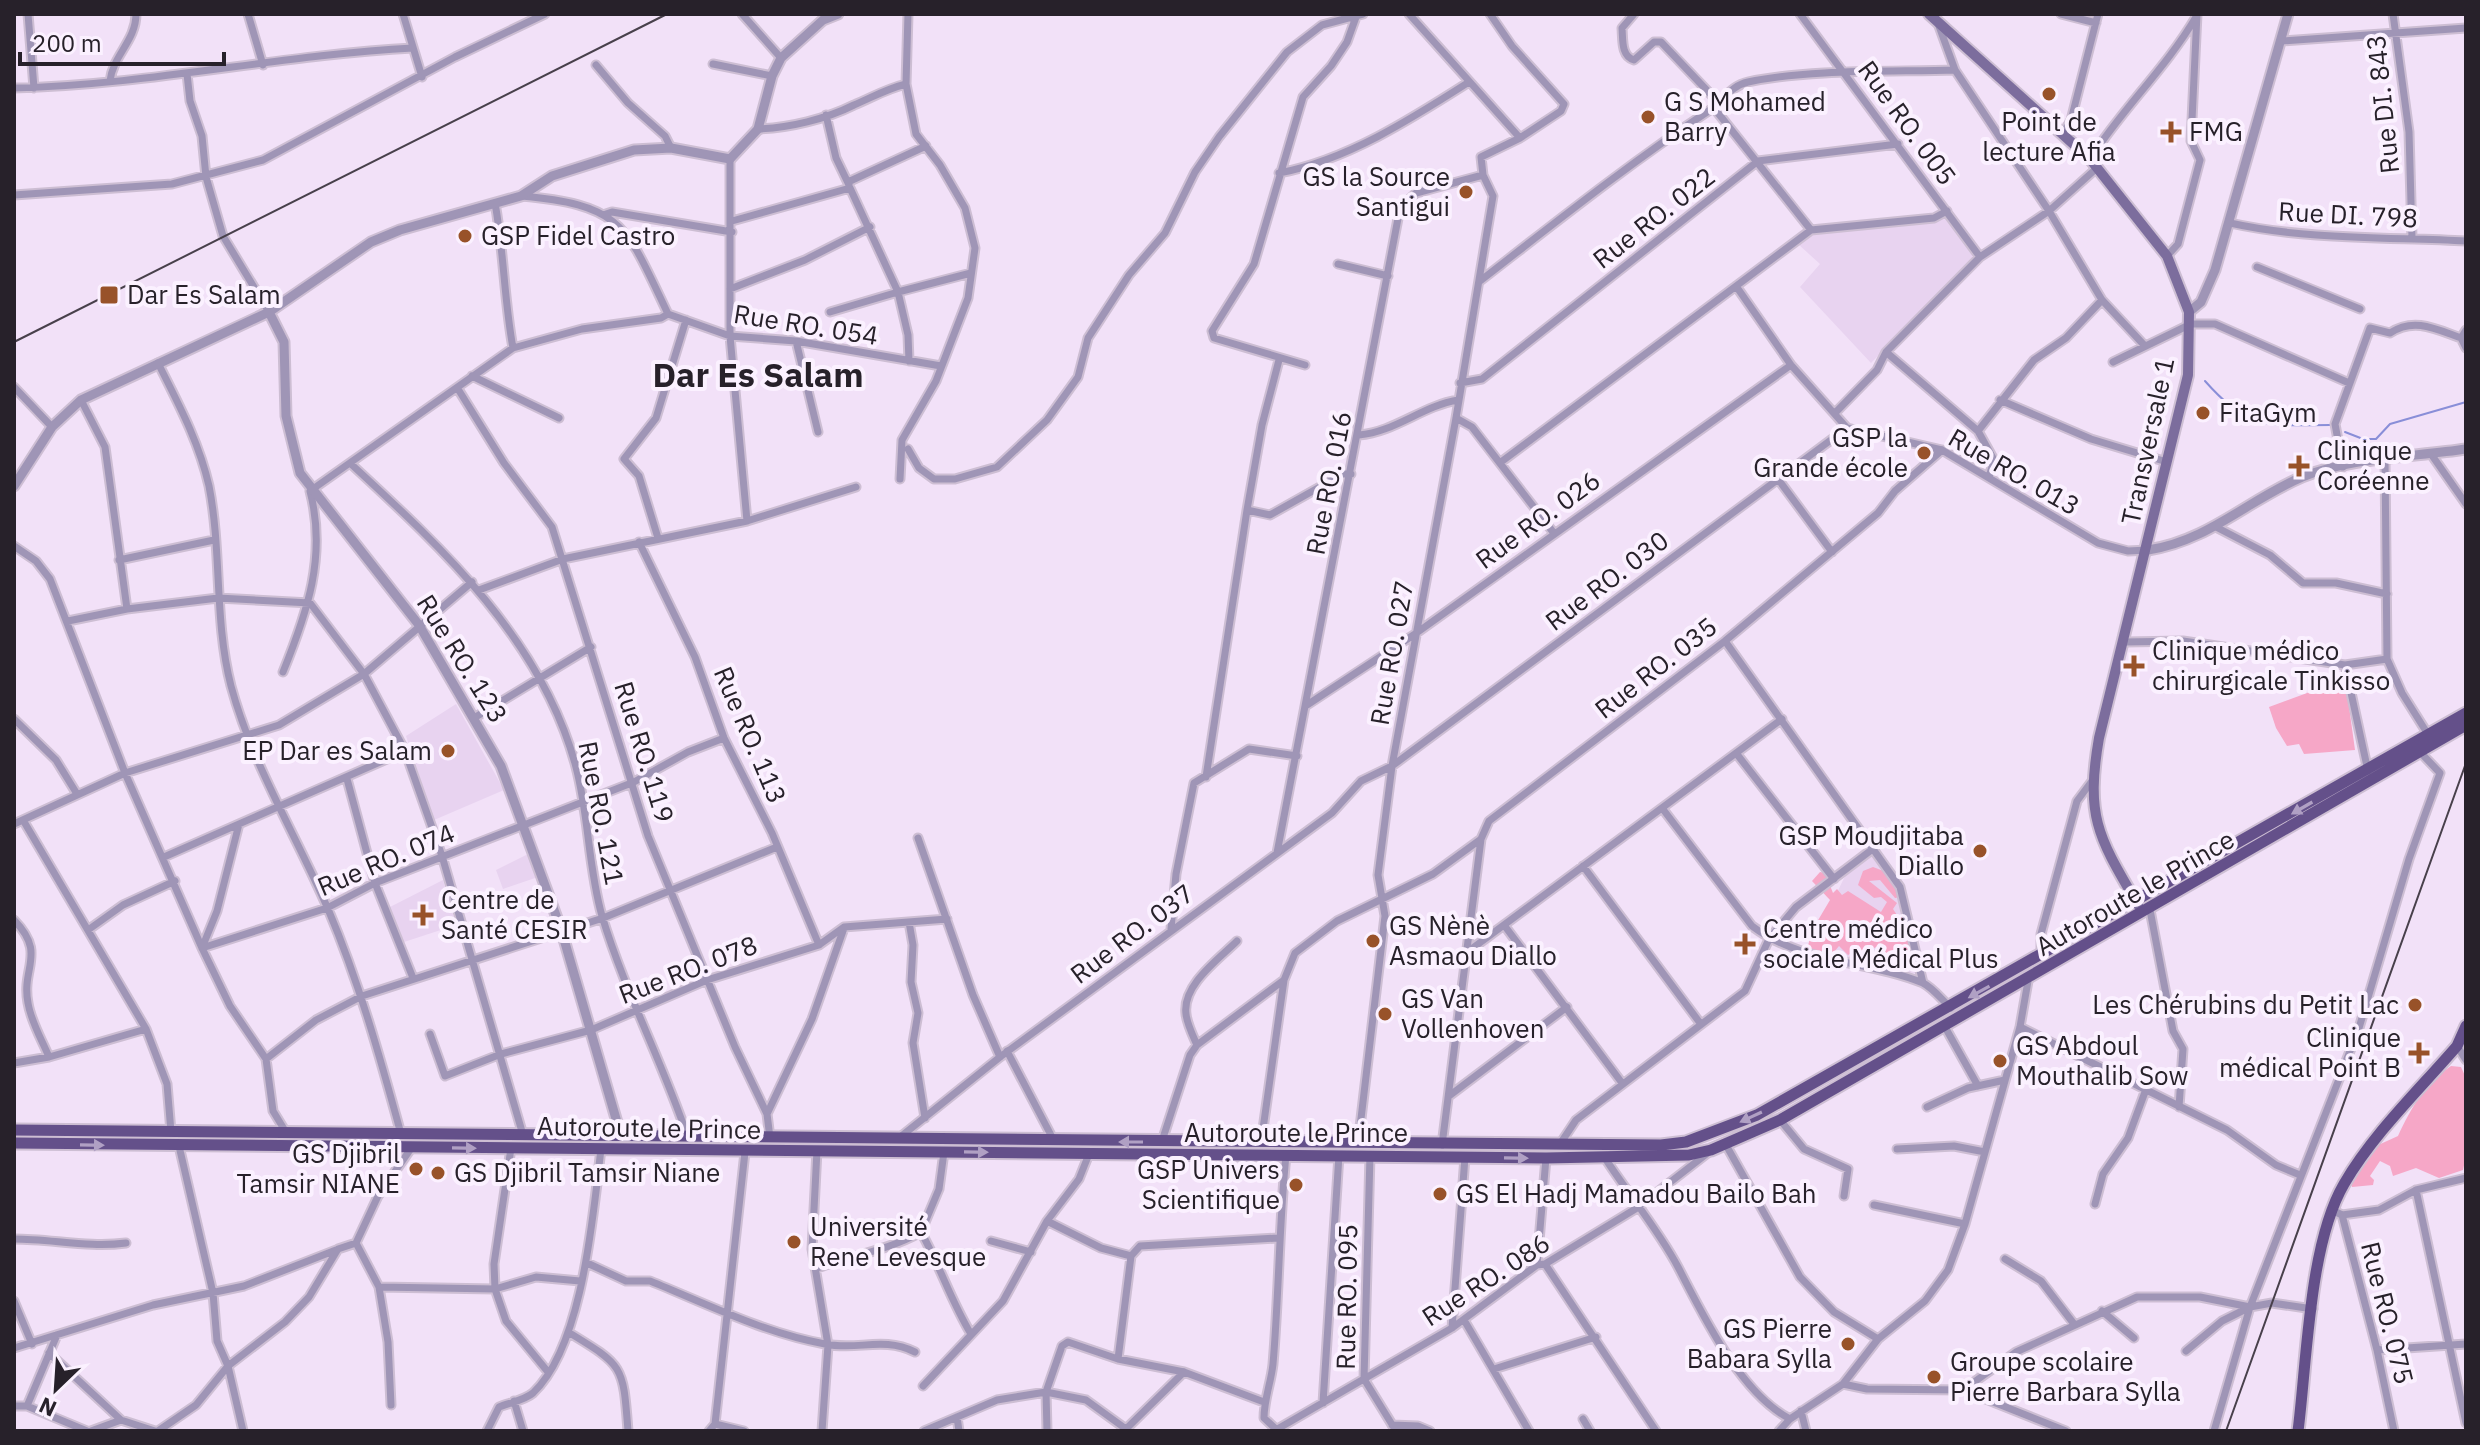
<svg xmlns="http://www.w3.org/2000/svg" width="2480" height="1445" viewBox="0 0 2480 1445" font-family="'IBM Plex Sans',sans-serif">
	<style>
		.built { fill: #e8d3f0 }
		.green { fill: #f6a7c7 }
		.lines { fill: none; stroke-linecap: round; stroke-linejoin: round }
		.stream { stroke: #898ed8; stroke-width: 2 }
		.minor-casing { stroke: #cdbed3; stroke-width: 11 }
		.tertiary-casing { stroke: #cdbed3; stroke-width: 13 }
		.secondary-casing { stroke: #cdbed3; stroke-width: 14 }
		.primary-casing { stroke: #cdbed3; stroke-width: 15 }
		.minor { stroke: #9f95b6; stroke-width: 7 }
		.tertiary { stroke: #9f95b6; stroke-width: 9 }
		.secondary { stroke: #7c6d9d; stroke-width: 10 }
		.primary { stroke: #64508a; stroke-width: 11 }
		.rail { stroke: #48404b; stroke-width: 2 }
		.oneway { fill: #b0a0c4 }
		.poi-dot { fill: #985229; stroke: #fbf1ff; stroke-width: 3 }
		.labels { text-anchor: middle; stroke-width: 8; stroke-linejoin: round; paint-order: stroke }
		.poi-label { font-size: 26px; fill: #27212a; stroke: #fbf1ff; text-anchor: start }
		.street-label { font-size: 26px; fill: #27212a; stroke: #fbf1ff }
		.district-label { font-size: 34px; font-weight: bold; fill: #27212a; stroke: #fbf1ff }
	</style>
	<rect width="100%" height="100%" fill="#f2e1f8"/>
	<!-- built -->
	<path class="built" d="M1948,213L1977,255L1871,363L1800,287L1820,264L1798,244L1811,232L1934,222Z
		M456,704L504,790L434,820L406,736Z
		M528,854L538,877L503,889L496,870Z
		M1874,854L1897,891L1917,974L1809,950L1848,870Z
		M443,880L456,925L401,943L388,908Z"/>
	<!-- green -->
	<path class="green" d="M2346,685L2355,750L2304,754L2299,744L2287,746L2276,728L2269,707L2318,689Z
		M1873,867L1894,875L1901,897L1895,898L1880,880L1869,881L1897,903L1893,909L1897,915H1905L1918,950L1903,962L1898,956H1882L1876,947L1871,950L1866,947L1872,963L1865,966L1850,963L1849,957L1858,950L1848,955L1839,946L1830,957L1812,953L1807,948L1814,927L1830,900L1812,881L1820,872L1825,873L1833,893L1837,889L1842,895L1848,891L1881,912L1887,902L1881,897L1874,898L1858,885L1863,871Z
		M2451,1066L2461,1067L2466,1078V1156L2463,1170L2439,1178L2416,1168L2393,1176L2390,1166L2380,1161L2370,1176L2374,1180L2373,1185L2352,1187L2350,1180L2376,1146L2398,1136C2411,1108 2424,1085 2451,1066Z"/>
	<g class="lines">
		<!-- stream -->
		<path class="stream" d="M2205,381C2250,432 2267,425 2330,425
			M2345,432L2363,439H2376L2390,424L2466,402"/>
		<!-- minor casing -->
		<g class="minor-casing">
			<path id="minor" d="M28,14L34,88
				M248,14L263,65
				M403,14L422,77
				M742,14L781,58
				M1409,14L1520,138
				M1634,14L1622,28C1623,40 1621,56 1634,60L1654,42H1661L1718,102
				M1800,14L1980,257
				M2061,14L2096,23
				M2393,14L2409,132L2412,238
				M1939,26L1955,70L2049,211L2102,300L2144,345
				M2281,41L2466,28
				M713,64L772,76
				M596,65L628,103L665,136L671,148
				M187,74L190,101L202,136L206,177L223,236L269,312
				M110,81C113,55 136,41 136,14
				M14,88C148,85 280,55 413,48
				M1714,108L1811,230
				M826,115L836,158L849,185
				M758,129C789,128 826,119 854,105C873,97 886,89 906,84
				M2064,132L2071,120L2098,14
				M730,159V336L747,521
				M2090,159C2122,109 2166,68 2196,17
				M1279,173C1347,160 1411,119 1469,82
				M848,182L926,146
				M14,195L172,184L263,160L455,57L545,14
				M521,196C624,205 626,226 668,314
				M495,203C504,252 504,300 513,348
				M606,214L612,212L732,232
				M732,221L850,188L898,292L971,273
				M2230,223C2307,240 2387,237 2466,241
				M2167,256L2178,244L2200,160L2191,141L2197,14
				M1338,264L1388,276
				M2257,267L2360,309
				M1480,281C1556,222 1630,163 1710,110C1724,101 1730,86 1748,82C1809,69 1892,72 1955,70
				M1736,286L1791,365L1847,428L1942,450L2098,543L2128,551L2148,550
				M730,289L805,260L870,227
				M830,312L898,292L908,335L909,361
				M668,314L730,336L796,341L941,366
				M2466,330L2461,338L2466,348
				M796,341L818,432
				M1886,352L1978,431L1994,460L1989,477
				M2113,362L2191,324H2215L2349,383
				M158,363C178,403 199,442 209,486C222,552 214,620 231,686C252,764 296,835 328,909C359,982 380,1057 401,1134
				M1305,365L1214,338L1212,331L1254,264L1303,97L1331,66L1347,42L1356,17
				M472,376L559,418
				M1460,383L1482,379L1758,161L1898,144
				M14,387L52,427
				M458,389L504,463L552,527L648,836L735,1047L767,1114L770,1138
				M2000,400L2091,439L2167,462
				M1835,413L1877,370L1886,352L1980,257L2049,211L2098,167
				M1456,418L1472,427L1553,532
				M1978,431L2034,360L2066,338L2102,300
				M1359,435C1395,432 1422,406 1458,400
				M908,449L919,468L934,479H955L997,467L1047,420L1078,377L1088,338L1129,275L1165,233L1195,172L1219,137L1287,52L1322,25L1363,14
				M2431,454L2466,504
				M2385,460L2387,659L2402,693L2429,736
				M1501,462L1811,230L1934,218L1947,211
				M350,463C443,549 542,640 576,767C589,816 588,867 602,916C625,992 663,1063 688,1138
				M2343,467L2335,424L2370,328L2390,333C2414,317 2436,329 2461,338
				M900,479L902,440L936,381L968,298L975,248L965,208L940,165L916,134L906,84L908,14
				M1778,479L1832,552
				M1247,510L1262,425L1279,360
				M2216,527L2270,555L2303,583H2336L2387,594
				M658,538L639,476L624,459L656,418L686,320
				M639,542L695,657L724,738L772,833L819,945
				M14,546L36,561L50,579L125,773L202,948L230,1006L266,1059L273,1111L287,1134
				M119,560L214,540
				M479,590L563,559L747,521L856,487
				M127,609L218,598L310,603L364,674L405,751L442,856L523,1135
				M68,621L127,609L105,447L81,400
				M1725,641L1900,887L1923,983
				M2125,642L2183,641L2345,665L2387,659
				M2345,665L2368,771
				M283,672C307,613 327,556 310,491L513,348L582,329L661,318L668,314
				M1307,705L1415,634L1791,365
				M474,718L591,647
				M14,719L56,760L77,794
				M1736,753L1834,879
				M1206,777L1247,510L1270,515L1343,474H1351
				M347,779L375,883L413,978
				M1662,808L1752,926C1802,964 1867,960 1923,983C1933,988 1942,1000 1951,1008
				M23,820L146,1029L167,1084L171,1132
				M14,824L125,773L279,725L364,674L472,582
				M918,838L973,995L1000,1057
				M1277,853L1400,208L1416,193L1483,175
				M164,857L405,751
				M1583,866L1700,1023
				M2150,910L2173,1031L2183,1049L2179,1107
				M14,920C47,954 21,967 28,1003C31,1022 42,1040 49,1057
				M909,922L913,945L911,982L918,1013L913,1043L925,1118
				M1504,925L1622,1083
				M1171,929L1176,874L1194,783L1249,749L1297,756
				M88,930L123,905L175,881
				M202,948L327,908L375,883L634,782L688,752L724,738
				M202,948L217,911L239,824
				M1466,953L1782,719
				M2041,957V934L2077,801L2092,781
				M1945,1027L1978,1086
				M2020,1027L2227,1130L2276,1165L2300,1175
				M430,1034L445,1076L501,1054L591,1030L707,980L819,945L844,927L947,919
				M1197,1045C1193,1036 1187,1024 1186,1014C1182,985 1219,959 1237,941
				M2457,1046L2466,1060
				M1007,1051L1053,1139
				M266,1059L316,1020L362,996L603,918L777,847
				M14,1063L49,1057L146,1029
				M1449,1096L1567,1007
				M1927,1107L1968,1088L2005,1080
				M767,1114L812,1019L844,928
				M1780,1120L1804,1149L1848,1169L1844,1196
				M899,1138L1000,1057L1332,813L1361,781L1392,766L1847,428
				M1162,1141L1190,1055L1197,1045L1284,980L1295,953L1337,921L1433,874L1481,839L1489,821L1725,641L1878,513L1895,491L1942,450
				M1261,1143L1284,980
				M1358,1144L1385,916L1378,875L1392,766L1456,418L1493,196L1483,175L1481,157L1520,138L1561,111L1564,104L1512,46L1490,14
				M1560,1144L1576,1120L1745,991L1769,939L1796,907L1874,848
				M1442,1145L1481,839
				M1726,1145L1800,1277L1834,1312L1878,1339
				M179,1146L213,1293L217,1341L228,1366L243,1431
				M1897,1149L1954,1146L1985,1152
				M817,1150L812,1249L828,1345L822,1431
				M1370,1155L1364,1379L1396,1431
				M1605,1158C1628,1194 1658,1229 1678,1267C1703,1315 1740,1393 1790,1419
				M2416,1190L2466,1423
				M2095,1204L2103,1174L2128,1138L2145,1092
				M1874,1205L1965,1224
				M2332,1210L2342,1215L2377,1350L2394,1431
				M2342,1215L2379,1210L2416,1190L2466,1178
				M1047,1221L1101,1248L1131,1256L1118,1359
				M921,1232L939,1189L944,1152
				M14,1239C52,1239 89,1248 126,1243
				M991,1241L1031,1252
				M356,1243L379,1287L388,1342L391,1405
				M1131,1256L1140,1246L1278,1238
				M2005,1259L2041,1281L2074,1324
				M587,1263L626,1281H650C707,1304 764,1333 825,1344C858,1351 882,1336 915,1352
				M1545,1264L1656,1431
				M1537,1265L1546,1158
				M817,1268C851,1256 889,1250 921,1232C940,1266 951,1301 971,1334
				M379,1287L495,1289L494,1264L511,1148
				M14,1301L32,1344
				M2102,1311L2134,1338
				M1464,1320L1529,1431
				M1452,1328L1465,1157
				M568,1332C624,1366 623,1365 628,1431
				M14,1348L153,1305L244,1286L336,1250
				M2377,1350L2466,1344
				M2186,1351L2222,1321L2250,1307
				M49,1353L121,1420L155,1431
				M1494,1369L1596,1337
				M548,1372L506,1321L495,1289L536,1277L580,1281
				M1843,1384L1867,1389L1963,1390L2066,1431
				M923,1386L1003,1301L1047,1221L1079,1179L1089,1154
				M1963,1390L2016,1352L2137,1297H2200L2250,1307L2272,1303L2313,1309
				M514,1401L523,1431
				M1323,1403L1339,1155
				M14,1406H27L87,1431
				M27,1406L57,1335
				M1801,1411L1806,1431
				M957,1417L959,1431
				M1583,1419L1590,1431
				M715,1424L744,1431
				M1392,1425L1418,1426L1430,1431
				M91,1431L121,1420
				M158,1431L196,1405L228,1366L285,1322L309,1297L338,1249L356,1243L378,1196L412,1147
				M487,1431L499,1407C509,1403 525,1400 533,1393C583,1346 593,1214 601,1149
				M709,1431L715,1424L745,1152
				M924,1431L997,1400L1046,1392L1062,1346L1068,1342L1118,1359L1184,1372L1264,1402
				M1047,1431L1046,1392L1086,1400L1126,1429L1184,1372
				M1274,1431L1452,1328L1537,1265L1545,1264L1637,1208L1709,1152
				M1278,1431L1264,1418C1264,1399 1271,1383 1273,1364C1279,1294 1279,1225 1286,1155
				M1779,1431L1790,1419L1843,1384L1878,1339L1925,1301L1948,1270L1965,1224L2020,1027L2028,981
				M2214,1431L2250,1307L2359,1028L2409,859L2440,773L2421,753"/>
		</g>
		<!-- tertiary casing -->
		<g class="tertiary-casing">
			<path id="tertiary" d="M269,312L284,342L286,416L300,473L419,625L501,766L561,929L621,1136
				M2189,312L2201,302L2215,270L2288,14
				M14,486L52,427L81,400L269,312L371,242L400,230L521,196L552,176L634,150L671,148L730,159L758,129L772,76L781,58L823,20L838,14
				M2148,550C2208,541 2248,500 2302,477C2352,457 2413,457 2466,449"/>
		</g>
		<!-- secondary casing -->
		<g class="secondary-casing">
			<path id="secondary" d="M1929,14L2090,159L2167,256L2189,312L2188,375L2099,738C2085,818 2099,838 2138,905"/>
		</g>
		<!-- primary casing -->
		<g class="primary-casing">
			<path id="primary" d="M14,1130L1661,1145L1686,1142L1757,1115L2466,713
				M14,1143L1546,1158L1689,1155L1711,1150L1780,1120L2466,725
				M2298,1431C2307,1361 2309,1244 2344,1184C2373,1134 2419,1090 2457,1046L2466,1026"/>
		</g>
		<!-- minor -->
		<use href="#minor" class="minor"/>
		<!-- tertiary -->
		<use href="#tertiary" class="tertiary"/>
		<!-- secondary -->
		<use href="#secondary" class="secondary"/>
		<!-- primary -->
		<use href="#primary" class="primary"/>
		<!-- rail -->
		<path class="rail" d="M14,342L667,14
			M2226,1431L2466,763"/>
	</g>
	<!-- one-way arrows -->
	<defs><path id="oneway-solid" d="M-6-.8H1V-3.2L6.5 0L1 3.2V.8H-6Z" transform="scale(2)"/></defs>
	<g class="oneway">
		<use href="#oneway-solid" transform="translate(2302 808) rotate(150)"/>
		<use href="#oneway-solid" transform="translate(1979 992) rotate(151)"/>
		<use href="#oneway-solid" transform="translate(1751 1117) rotate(155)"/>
		<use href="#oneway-solid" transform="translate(1131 1142) rotate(-180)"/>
		<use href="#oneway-solid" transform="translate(92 1145) rotate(1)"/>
		<use href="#oneway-solid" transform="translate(464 1148) rotate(1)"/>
		<use href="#oneway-solid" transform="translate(976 1152) rotate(1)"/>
		<use href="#oneway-solid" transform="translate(1516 1158) rotate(1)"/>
	</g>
	<!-- markers -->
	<g class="poi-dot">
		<circle cx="2049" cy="94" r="8"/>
		<circle cx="1648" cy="117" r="8"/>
		<path d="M2167 120h8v8h8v8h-8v8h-8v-8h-8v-8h8z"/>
		<circle cx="1466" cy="192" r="8"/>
		<circle cx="465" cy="236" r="8"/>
		<rect x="99" y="285" width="20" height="20" rx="4"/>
		<circle cx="2203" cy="413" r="8"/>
		<circle cx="1924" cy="453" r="8"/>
		<path d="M2295 454h8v8h8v8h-8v8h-8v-8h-8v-8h8z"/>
		<path d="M2130 654h8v8h8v8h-8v8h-8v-8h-8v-8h8z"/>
		<circle cx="448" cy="751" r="8"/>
		<circle cx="1980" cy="851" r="8"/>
		<path d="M419 903h8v8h8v8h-8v8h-8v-8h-8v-8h8z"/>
		<circle cx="1373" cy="941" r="8"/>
		<path d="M1741 932h8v8h8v8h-8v8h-8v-8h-8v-8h8z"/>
		<circle cx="2415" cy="1005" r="8"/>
		<circle cx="1385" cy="1014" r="8"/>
		<path d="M2415 1041h8v8h8v8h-8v8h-8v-8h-8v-8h8z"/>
		<circle cx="2000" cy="1061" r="8"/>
		<circle cx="416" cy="1169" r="8"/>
		<circle cx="438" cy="1173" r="8"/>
		<circle cx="1296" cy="1185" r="8"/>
		<circle cx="1440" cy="1194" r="8"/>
		<circle cx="794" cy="1242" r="8"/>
		<circle cx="1848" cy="1344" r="8"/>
		<circle cx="1934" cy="1377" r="8"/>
	</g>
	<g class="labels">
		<!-- poi labels -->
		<g class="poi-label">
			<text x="1664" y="111">G S Mohamed<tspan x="1664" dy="30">Barry</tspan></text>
			<text x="2049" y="131" text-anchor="middle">Point de<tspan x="2049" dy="30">lecture Afia</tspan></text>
			<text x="2189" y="141">FMG</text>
			<text x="1450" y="186" text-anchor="end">GS la Source<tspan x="1450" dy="30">Santigui</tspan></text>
			<text x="481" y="245">GSP Fidel Castro</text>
			<text x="127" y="304">Dar Es Salam</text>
			<text x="2219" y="422">FitaGym</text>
			<text x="1908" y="447" text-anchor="end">GSP la<tspan x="1908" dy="30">Grande école</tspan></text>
			<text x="2317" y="460">Clinique<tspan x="2317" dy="30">Coréenne</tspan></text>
			<text x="2152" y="660">Clinique médico<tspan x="2152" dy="30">chirurgicale Tinkisso</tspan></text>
			<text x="432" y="760" text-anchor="end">EP Dar es Salam</text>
			<text x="1964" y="845" text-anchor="end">GSP Moudjitaba<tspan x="1964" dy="30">Diallo</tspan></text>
			<text x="441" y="909">Centre de<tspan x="441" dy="30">Santé CESIR</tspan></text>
			<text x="1389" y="935">GS Nènè<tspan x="1389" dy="30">Asmaou Diallo</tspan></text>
			<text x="1763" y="938">Centre médico<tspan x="1763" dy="30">sociale Médical Plus</tspan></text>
			<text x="1401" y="1008">GS Van<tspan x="1401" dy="30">Vollenhoven</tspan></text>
			<text x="2399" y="1014" text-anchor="end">Les Chérubins du Petit Lac</text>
			<text x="2401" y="1047" text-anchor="end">Clinique<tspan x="2401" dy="30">médical Point B</tspan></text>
			<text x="2016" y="1055">GS Abdoul<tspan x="2016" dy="30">Mouthalib Sow</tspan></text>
			<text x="400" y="1163" text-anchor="end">GS Djibril<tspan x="400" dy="30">Tamsir NIANE</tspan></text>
			<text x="1280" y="1179" text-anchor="end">GSP Univers<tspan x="1280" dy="30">Scientifique</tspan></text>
			<text x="454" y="1182">GS Djibril Tamsir Niane</text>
			<text x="1456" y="1203">GS El Hadj Mamadou Bailo Bah</text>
			<text x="810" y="1236">Université<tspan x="810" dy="30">Rene Levesque</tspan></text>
			<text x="1832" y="1338" text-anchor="end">GS Pierre<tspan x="1832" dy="30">Babara Sylla</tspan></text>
			<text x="1950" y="1371">Groupe scolaire<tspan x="1950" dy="30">Pierre Barbara Sylla</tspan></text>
		</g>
		<!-- street labels -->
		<g class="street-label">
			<text transform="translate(2383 104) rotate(-96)" y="9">Rue DI. 843</text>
			<text transform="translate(1907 123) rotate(54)" y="9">Rue RO. 005</text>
			<text transform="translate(2348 215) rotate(3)" y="9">Rue DI. 798</text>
			<text transform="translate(1654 218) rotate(-38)" y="9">Rue RO. 022</text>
			<text transform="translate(806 325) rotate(9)" y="9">Rue RO. 054</text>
			<text transform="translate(2148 441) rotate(-78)" y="9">Transversale 1</text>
			<text transform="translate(2014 472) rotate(30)" y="9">Rue RO. 013</text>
			<text transform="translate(1329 483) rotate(-79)" y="9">Rue RO. 016</text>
			<text transform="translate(1538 520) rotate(-36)" y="9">Rue RO. 026</text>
			<text transform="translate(1607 581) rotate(-37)" y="9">Rue RO. 030</text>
			<text transform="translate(1392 653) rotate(-80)" y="9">Rue RO. 027</text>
			<text transform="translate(462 659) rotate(58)" y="9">Rue RO. 123</text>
			<text transform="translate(1656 668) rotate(-38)" y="9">Rue RO. 035</text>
			<text transform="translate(750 735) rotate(67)" y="9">Rue RO. 113</text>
			<text transform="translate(644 752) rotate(73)" y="9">Rue RO. 119</text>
			<text transform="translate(601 813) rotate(79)" y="9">Rue RO. 121</text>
			<text transform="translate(386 860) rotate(-23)" y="9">Rue RO. 074</text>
			<text transform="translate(2135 893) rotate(-30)" y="9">Autoroute le Prince</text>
			<text transform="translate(1132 934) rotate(-37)" y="9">Rue RO. 037</text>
			<text transform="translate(688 970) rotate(-21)" y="9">Rue RO. 078</text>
			<text transform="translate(649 1128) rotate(1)" y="9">Autoroute le Prince</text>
			<text x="1296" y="1142">Autoroute le Prince</text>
			<text transform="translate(1486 1280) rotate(-33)" y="9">Rue RO. 086</text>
			<text transform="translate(1347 1297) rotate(-89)" y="9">Rue RO. 095</text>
			<text transform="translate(2387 1313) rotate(76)" y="9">Rue RO. 075</text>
		</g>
		<!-- district labels -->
		<g class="district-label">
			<text x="758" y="387">Dar Es Salam</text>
		</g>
	</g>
	<!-- border -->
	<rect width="2480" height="1445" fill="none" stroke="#27212a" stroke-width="32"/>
	<!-- north arrow -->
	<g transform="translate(56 1389) rotate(205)" stroke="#fbf1ff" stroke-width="6" paint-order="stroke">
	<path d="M0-6L14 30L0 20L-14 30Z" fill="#27212a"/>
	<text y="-12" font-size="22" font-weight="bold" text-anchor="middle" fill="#27212a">N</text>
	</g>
	<!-- scale -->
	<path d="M20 52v12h204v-12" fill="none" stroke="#27212a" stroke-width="4"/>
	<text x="32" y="52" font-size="24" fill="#27212a" stroke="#fbf1ff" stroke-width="6" paint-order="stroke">200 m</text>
</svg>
